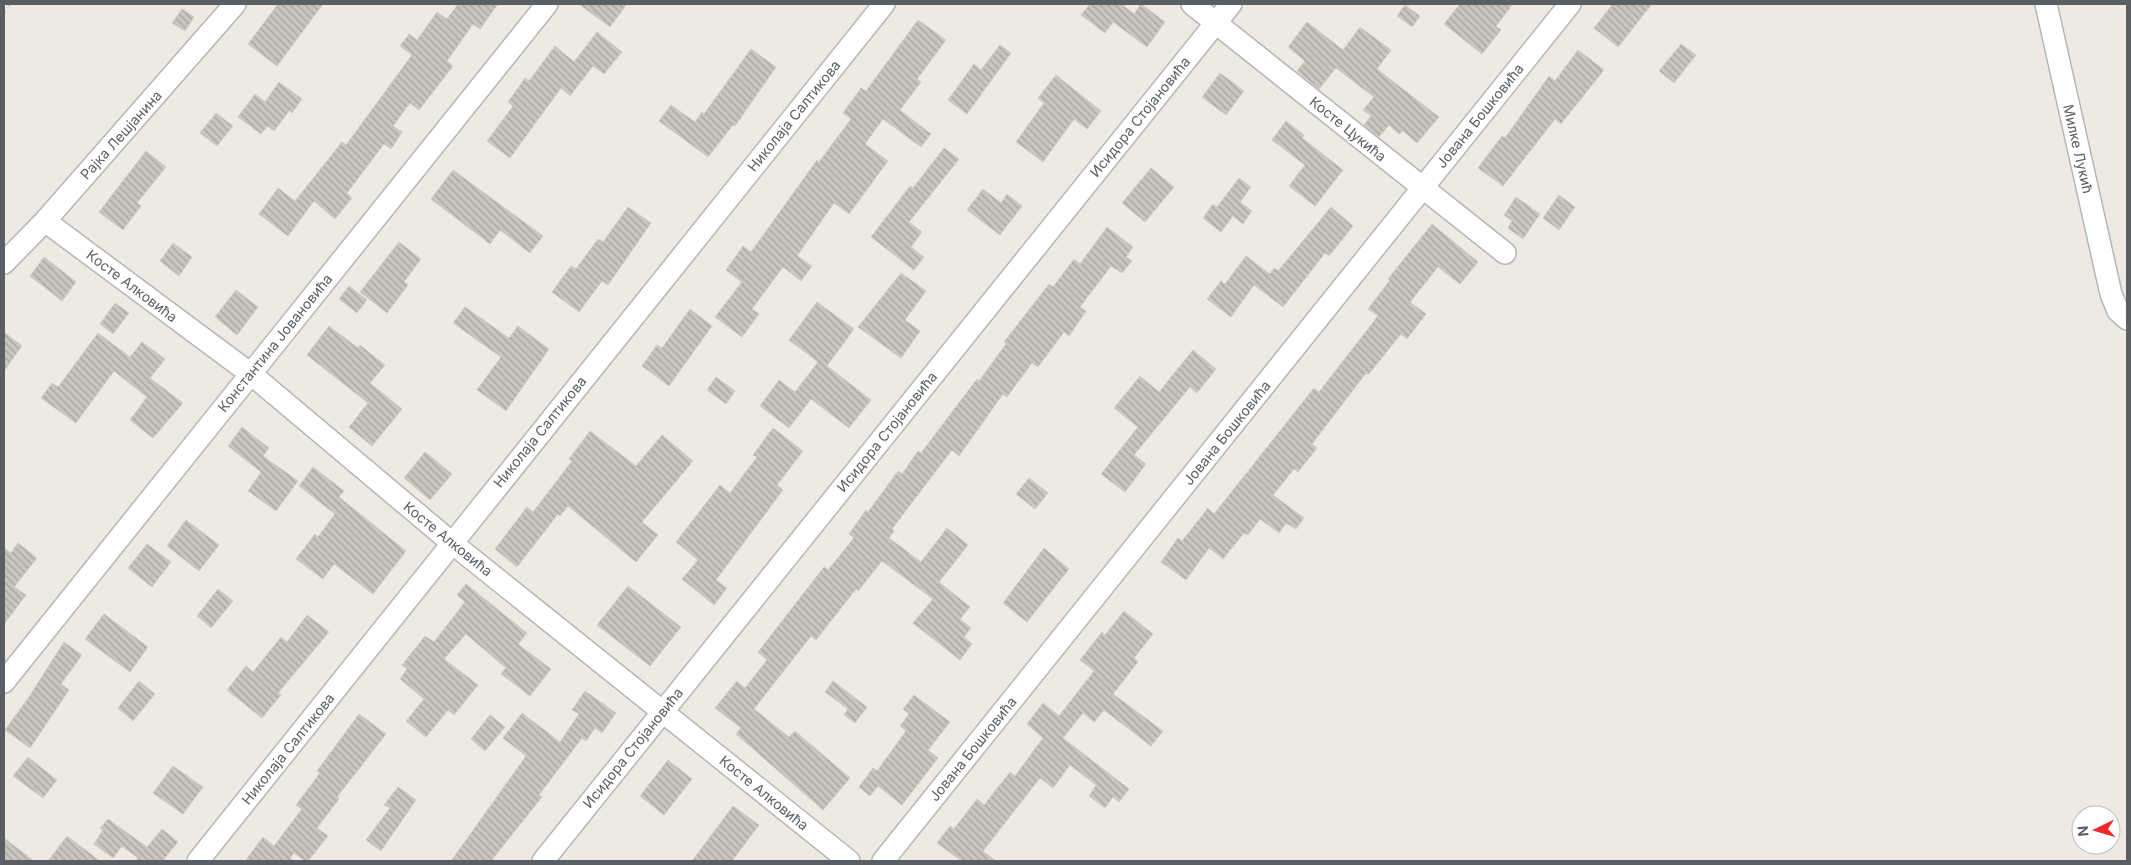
<svg xmlns="http://www.w3.org/2000/svg" width="2131" height="865" viewBox="0 0 2131 865" font-family="Inter,sans-serif">
	<style>
		.building { fill: url(#building-back-hatch); stroke: #d3ccc0 }
		.lines { fill: none; stroke-linecap: round; stroke-linejoin: round }
		.minor-casing { stroke: #b3b6ba; stroke-width: 24 }
		.minor { stroke: #fff; stroke-width: 21 }
		.rail { stroke: #b3b4b4; stroke-width: 4; stroke-dasharray: 1 6; stroke-linecap: butt }
		.labels { text-anchor: middle; stroke-width: 4.5; stroke-linejoin: round; paint-order: stroke }
		.street-label { font-size: 14px; fill: #5a5f63; stroke: #fff }
	</style>
	<defs>
		<pattern id="building-back-hatch" width="6" height="6" patternUnits="userSpaceOnUse" patternTransform="scale(1.25)"><rect width="6" height="6" fill="#c9c5bf"/><path d="M-1 5l2 2M0 0l6 6M5-1l2 2" fill="none" stroke="#a6a39f"/></pattern>
	</defs>
	<rect width="100%" height="100%" fill="#eeeae2"/>
	<!-- building -->
	<path class="building" d="M278,4H323L277,66L248,44Z
		M458,4H498L480,29L473,24L447,61L453,66L419,110L410,103L393,126L402,132L391,149L384,144L347,193L352,198L335,219L314,201L288,236L259,214L278,188L295,201L342,142L346,145L412,55L400,46L409,34L417,40L437,12L447,19Z
		M579,4H627L610,27Z
		M1090,4H1121L1134,14L1141,4L1165,22L1147,47L1113,22L1105,33L1081,15Z
		M1460,4H1513L1496,26L1501,30L1482,54L1444,24Z
		M1613,4H1652L1618,47L1594,28Z
		M1405,5L1420,16L1412,27L1397,16Z
		M182,9L194,17L185,31L172,23Z
		M918,20L946,40L917,79L921,82L900,110L931,134L921,147L883,119L865,144L888,161L849,214L834,203L797,256L812,266L801,281L783,267L752,309L759,314L742,337L715,317L742,282L726,270L743,246L751,252L817,160L819,162L851,119L843,113L861,88L866,91Z
		M1307,22L1343,50L1360,27L1391,50L1377,69L1439,117L1417,143L1403,131L1399,134L1389,125L1379,137L1364,125L1371,116L1363,110L1374,97L1336,68L1319,89L1297,71L1305,61L1288,47Z
		M597,32L622,52L604,74L593,66L570,96L561,88L510,158L487,141L513,106L508,102L525,78L529,81L555,46L574,62Z
		M1681,44L1696,55L1674,83L1659,71Z
		M1000,45L1011,53L967,114L948,100L974,64L981,70Z
		M751,49L776,67L735,126L733,125L708,157L659,121L671,105L695,122L702,112L704,114Z
		M1578,50L1604,70L1561,124L1555,119L1503,186L1478,168L1502,136L1505,138L1549,76L1555,81Z
		M1220,73L1244,91L1226,115L1202,97Z
		M1056,75L1101,111L1087,129L1074,119L1043,162L1016,142L1044,103L1038,98Z
		M279,82L302,99L292,113L290,110L274,131L268,126L261,134L238,117L255,94L265,102Z
		M216,113L233,126L217,146L200,133Z
		M1286,121L1304,135L1302,138L1343,170L1315,206L1289,186L1305,165L1272,140Z
		M944,148L959,159L909,222L922,232L911,247L924,257L914,270L871,237L910,186L913,188Z
		M146,151L166,167L137,203L141,206L123,230L99,212Z
		M1151,168L1174,187L1145,222L1122,203Z
		M453,170L543,236L530,253L500,230L490,244L431,199Z
		M1239,178L1251,187L1240,202L1252,211L1243,224L1233,216L1221,232L1203,218L1213,204L1217,207Z
		M983,189L1001,203L1007,194L1022,206L1000,235L967,210Z
		M1559,195L1575,207L1559,230L1543,218Z
		M1516,197L1540,214L1523,239L1508,228L1512,221L1504,215Z
		M628,207L651,223L608,285L602,281L579,312L552,292L571,266L576,269L598,239L603,242Z
		M1331,207L1353,226L1329,256L1325,253L1283,307L1254,285L1231,317L1207,299L1221,281L1225,284L1246,256L1270,274L1274,268L1278,271Z
		M1432,224L1478,262L1460,284L1438,267L1410,302L1426,314L1407,339L1401,334L1368,375L1366,373L1312,444L1317,448L1298,472L1294,469L1273,495L1304,518L1296,529L1286,523L1279,533L1260,519L1248,535L1244,533L1223,559L1209,548L1186,580L1161,562L1178,538L1182,541L1208,508L1214,514L1314,388L1319,392L1378,316L1368,309L1390,280L1388,279Z
		M1107,227L1133,247L1126,257L1132,261L1122,273L1111,266L1080,307L1086,311L1069,336L1064,332L1038,367L1032,363L1007,397L1003,394L959,456L952,450L892,529L894,531L889,538L921,562L947,528L968,545L939,582L970,607L960,619L971,628L964,637L972,644L960,660L913,623L933,599L882,561L858,591L856,589L816,640L811,636L754,709L789,737L795,731L850,778L823,810L736,734L741,728L715,708L737,681L745,688L767,660L758,652L824,567L828,570L854,538L849,534L866,510L868,512L898,471L902,474L918,451L921,453L977,379L979,381L1006,344L1004,342L1049,284L1053,287L1074,259L1080,264Z
		M399,242L421,259L404,282L408,285L387,313L360,292Z
		M173,243L192,257L179,276L160,261Z
		M44,257L76,282L62,301L30,276Z
		M901,273L926,291L905,320L920,331L901,358L858,327Z
		M349,286L367,300L357,313L339,299Z
		M236,290L258,307L237,335L215,317Z
		M817,302L854,329L827,366L871,400L849,428L811,399L789,428L760,406L779,380L795,392L818,362L789,340Z
		M115,303L129,313L113,334L100,324Z
		M465,307L509,338L518,326L549,349L506,411L477,390L501,357L453,323Z
		M690,309L712,326L669,386L642,366L657,345L662,348Z
		M329,326L358,348L360,345L385,365L370,383L402,409L372,446L349,427L368,403L307,355Z
		M4,332L22,346L4,371Z
		M98,333L130,357L142,342L165,359L150,378L183,403L153,438L130,420L147,397L114,371L76,423L41,398L52,383L58,387Z
		M1193,350L1216,369L1197,393L1190,387L1134,455L1146,464L1125,492L1101,474L1138,427L1114,408L1140,376L1159,392Z
		M716,377L735,391L726,404L707,390Z
		M242,427L269,448L263,456L298,481L276,511L248,491L261,472L228,446Z
		M773,428L803,451L777,485L783,490L716,580L727,588L714,605L682,579L698,560L676,542L720,485L730,493L757,457L753,455Z
		M590,431L636,466L662,435L693,461L642,522L658,535L636,562L568,506L560,516L558,514L517,567L495,549L527,507L533,512L572,461L569,459Z
		M425,452L452,474L430,500L404,478Z
		M313,467L344,491L339,497L406,551L373,594L334,564L323,579L296,559L315,534L318,537L335,514L299,486Z
		M1029,478L1048,493L1035,509L1016,494Z
		M186,520L219,545L199,571L167,546Z
		M18,543L37,558L14,587L26,595L4,624V548L11,553Z
		M147,544L171,562L152,587L128,568Z
		M1044,548L1069,569L1027,622L1003,603Z
		M466,584L527,633L518,644L551,669L530,696L501,674L506,668L466,634L444,659L478,685L454,715L448,710L426,737L406,721L424,699L400,679L407,669L402,665L425,636L434,642L465,602L457,595Z
		M628,586L681,627L650,666L597,625Z
		M218,589L233,601L211,628L197,616Z
		M1124,611L1153,634L1134,658L1138,662L1113,694L1163,731L1151,746L1104,710L1094,722L1083,713L1063,738L1129,789L1119,802L1113,797L1105,808L1089,796L1096,785L1070,765L1053,788L1040,778L983,851L996,861H962L937,843L950,826L954,829L977,799L984,805L1010,772L1015,776L1043,738L1027,724L1043,703L1059,716L1094,671L1080,660L1102,632L1105,635Z
		M104,614L148,647L130,672L85,639Z
		M307,615L329,632L278,693L281,695L262,718L227,690L246,666L253,672L281,637L287,642Z
		M64,642L82,655L61,684L69,690L30,748L5,730L29,697Z
		M139,681L155,694L133,721L118,708Z
		M833,681L867,707L855,723L844,715L848,709L825,692Z
		M585,691L616,713L602,733L595,728L586,741L582,738L539,795L542,797L491,861H451L526,756L503,738L522,713L560,742L579,714L572,710Z
		M914,695L950,722L928,750L938,758L902,805L878,786L870,796L859,787L873,768L877,771L906,731L900,726L909,714L903,709Z
		M359,714L386,734L337,797L339,799L317,828L328,836L308,861H305L294,853L290,858L294,861H245L263,837L274,846L302,809L296,805L320,773L317,771Z
		M490,715L505,727L485,751L471,739Z
		M28,757L57,780L43,798L13,776Z
		M668,760L692,779L664,815L640,796Z
		M173,766L203,787L183,814L153,793Z
		M398,787L416,800L381,851L366,840L390,808L384,805Z
		M733,806L759,825L732,861H692Z
		M108,819L147,847L162,829L178,842L164,859L167,861H136L138,858L122,846L113,858L94,844L103,830L100,828Z
		M67,836L100,861H48Z
		M4,838L34,861H4Z"/>
	<g class="lines">
		<!-- minor casing -->
		<g class="minor-casing">
			<path id="minor" d="M1192,4L1505,253
				M2046,4L2111,294L2118,311L2127,319
				M45,221L251,374L452,543L849,861
				M4,263L45,221L235,4
				M4,682L547,4
				M198,861L884,4
				M543,861L1231,4
				M883,861L1570,4"/>
		</g>
		<!-- minor -->
		<use href="#minor" class="minor"/>
		<!-- rail -->
		<path class="rail" d="M4,11L10,4"/>
	</g>
	<g class="labels">
		<!-- street labels -->
		<g class="street-label">
			<text transform="translate(794 116) rotate(-51)" y="5">Николаја Салтикова</text>
			<text transform="translate(1480 116) rotate(-51)" y="5">Јована Бошковића</text>
			<text transform="translate(1140 117) rotate(-51)" y="5">Исидора Стојановића</text>
			<text transform="translate(1348 129) rotate(39)" y="5">Косте Цукића</text>
			<text transform="translate(121 135) rotate(-48)" y="5">Рајка Лешјанина</text>
			<text transform="translate(2078 149) rotate(77)" y="5">Милке Лукић</text>
			<text transform="translate(132 286) rotate(37)" y="5">Косте Алковића</text>
			<text transform="translate(275 343) rotate(-51)" y="5">Константина Јовановића</text>
			<text transform="translate(540 432) rotate(-51)" y="5">Николаја Салтикова</text>
			<text transform="translate(887 432) rotate(-51)" y="5">Исидора Стојановића</text>
			<text transform="translate(1227 433) rotate(-51)" y="5">Јована Бошковића</text>
			<text transform="translate(448 539) rotate(39)" y="5">Косте Алковића</text>
			<text transform="translate(633 748) rotate(-51)" y="5">Исидора Стојановића</text>
			<text transform="translate(288 749) rotate(-51)" y="5">Николаја Салтикова</text>
			<text transform="translate(973 749) rotate(-51)" y="5">Јована Бошковића</text>
			<text transform="translate(764 793) rotate(39)" y="5">Косте Алковића</text>
		</g>
	</g>
	<!-- border -->
	<rect width="2131" height="865" fill="none" stroke="#5a5f63" stroke-width="10"/>
	<!-- north arrow -->
	<g transform="translate(2096 830) rotate(265)"><circle r="24" fill="#ffffff" stroke="#bdbfc1"/>
	<path d="M0-4L9 19L0 12L-9 19Z" fill="#ef2927"/>
	<text y="-8" font-size="14" font-weight="bold" text-anchor="middle" fill="#5a5f63">N</text>
	</g>
</svg>
